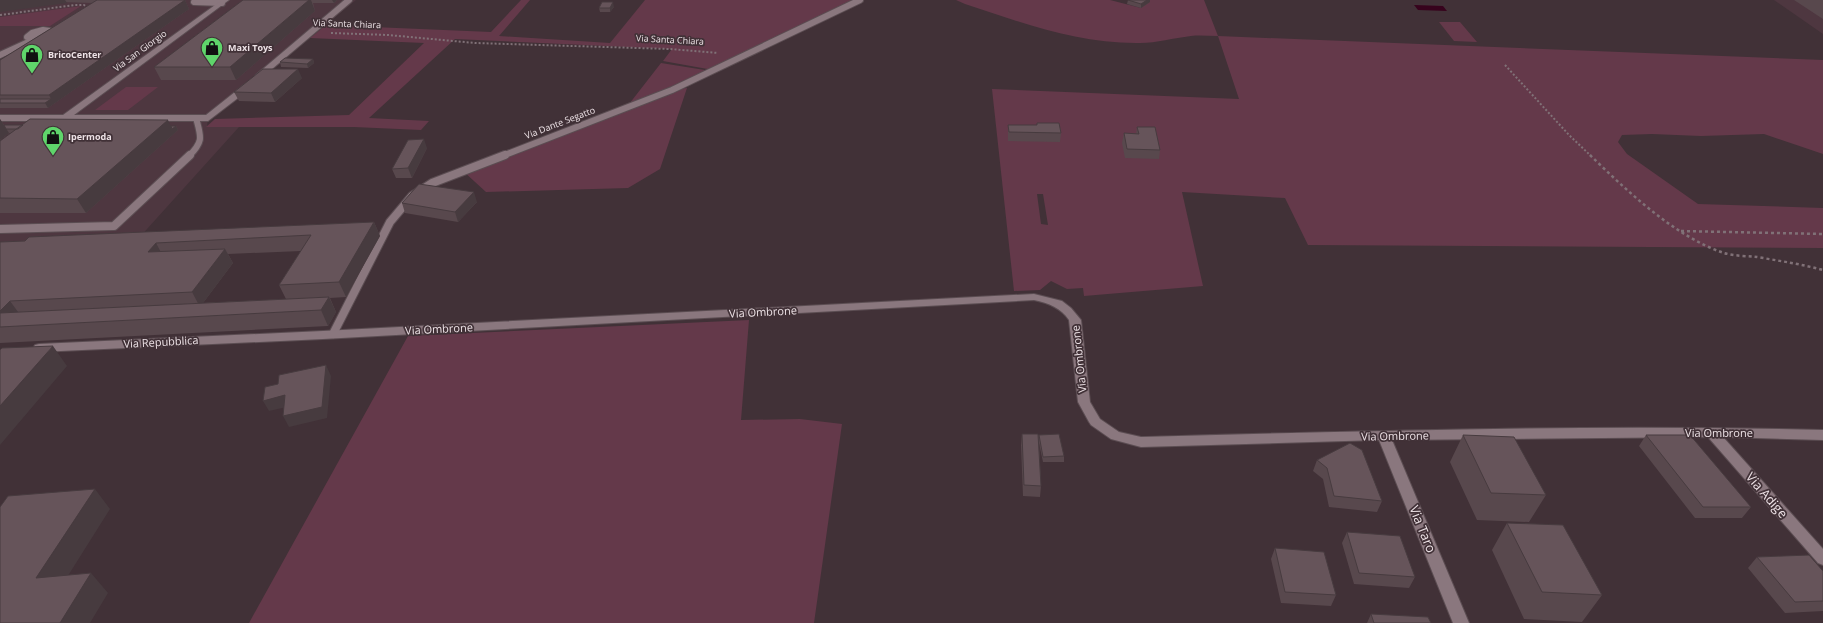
<svg xmlns="http://www.w3.org/2000/svg" width="1823" height="623" viewBox="0 0 1823 623" font-family="'Open Sans',sans-serif">
	<style>
		.built { fill: #4e3740 }
		.green { fill: #64394a; fill-rule: evenodd }
		.water { fill: #37031d }
		.lines { fill: none; stroke-linecap: round; stroke-linejoin: round }
		.service-far1-casing { stroke: #5b4d52; stroke-width: 8 }
		.service-casing { stroke: #5b4d52; stroke-width: 10 }
		.minor-casing { stroke: #5b4d52; stroke-width: 2 }
		.path-far1 { stroke: #807177; stroke-width: 2; stroke-dasharray: 2 2; stroke-linecap: butt }
		.path { stroke: #807177; stroke-width: 2.5; stroke-dasharray: 3 3; stroke-linecap: butt }
		.service-far1 { stroke: #8a777e; stroke-width: 6 }
		.service { stroke: #8a777e; stroke-width: 8 }
		.minor { fill: #8a777e; fill-rule: evenodd }
		.wall { fill: #58484d; fill-rule: evenodd }
		.shaded-wall { fill: #473b3f }
		.building { fill: #66545a; stroke: #473b3f }
		.labels { text-anchor: middle; stroke-width: 3.5; stroke-linejoin: round; paint-order: stroke }
		.far-street-label { font-size: 9px; fill: #ede2e6; stroke: #413137 }
		.far-poi-label { font-size: 9px; font-weight: bold; fill: #ede2e6; stroke: #413137; text-anchor: start }
		.street-label { font-size: 11px; fill: #ede2e6; stroke: #413137 }
		.near-street-label { font-size: 13px; fill: #ede2e6; stroke: #413137 }
	</style>
	<rect width="100%" height="100%" fill="#413137"/>
	<!-- built -->
	<path class="built" d="M0,0H356L317,32H309L208,118L207,127H239L138,239L0,244Z
		M1774,0H1823V34Z"/>
	<!-- green -->
	<path class="green" d="M521,0H535H530L499,36L610,43L645,0H855L713,70L663,61L672,49L455,39L369,118L429,121L421,130L354,127H206L215,119L349,115L424,43L310,38L326,25L491,32Z
		M956,0H1110L1141,8L1143,0H1204L1218,36L1823,60V154L1764,134L1701,136L1652,134L1622,135L1618,142L1627,154L1698,204L1823,208V248L1308,245L1285,198L1182,192L1203,286L1084,296L1083,288L1067,289L1051,281L1040,290L1014,291L992,89L1239,99L1218,36C1209,36 1199,35 1191,36C1173,38 1157,43 1140,43C1079,44 1022,23 965,4ZM1037,194H1043L1048,225L1041,224Z
		M81,6L50,26H0V17Z
		M1439,22H1460L1477,42L1454,41Z
		M661,63L711,71L675,89L687,88L660,169L628,188L486,192L463,171L626,108Z
		M126,87H158L128,110H95Z
		M749,320L741,420L800,419L842,424L814,623H249L408,336Z"/>
	<!-- water -->
	<path class="water" d="M1414,5L1443,6L1447,11L1418,10Z"/>
	<g class="lines">
		<!-- service-far1 casing -->
		<g class="service-far1-casing">
			<path id="service-far1" d="M195,0L194,2L222,3
				M43,30L50,31L39,37H27L32,33Z
				M0,55L35,39
				M258,77L349,0
				M189,156C204,141 201,137 196,118
				M502,156L672,90L860,0"/>
		</g>
		<!-- service casing -->
		<g class="service-casing">
			<path id="service" d="M0,229L114,226L190,155
				M333,334L390,222L412,196L432,183L505,155"/>
		</g>
		<!-- minor casing -->
		<g class="minor-casing">
			<path id="minor" d="M222,0H229L74,115H206L245,84H251V88L208,121H0V115H63Z
				M1034,294L1062,301L1071,308L1081,320L1090,402L1100,419L1119,432L1141,437C1368,431 1596,424 1823,430V440L1723,437L1823,549V565L1818,563L1708,437L1392,440L1469,623H1453L1379,440L1141,447L1111,439L1091,425L1089,422L1078,402L1069,320C1061,308 1049,303 1034,300L323,339L39,352L35,351L33,348L35,345L39,344L323,331Z"/>
		</g>
		<!-- path-far1 -->
		<path class="path-far1" d="M0,15L75,5H84L88,8
			M331,33L388,35L475,43L670,49L718,53
			M1505,65L1569,135L1591,156"/>
		<!-- path -->
		<path class="path" d="M1590,155C1626,190 1675,237 1724,253C1734,256 1747,256 1757,257C1780,261 1801,264 1823,270
			M1681,231L1823,234"/>
		<!-- service-far1 -->
		<use href="#service-far1" class="service-far1"/>
		<!-- service -->
		<use href="#service" class="service"/>
		<!-- minor -->
		<use href="#minor" class="minor"/>
	</g>
	<!-- wall -->
	<path class="wall" d="M0,0H185L189,9L48,108H0V60L92,3Z
		M243,0H337L334,3H313L315,11L236,80H161L154,67Z
		M1128,0H1150V2L1141,8L1127,4Z
		M1794,0H1823V19Z
		M614,7L610,12H600L599,8Z
		M313,59L314,63L308,68L281,67L280,62Z
		M302,78L275,102L239,101L234,92Z
		M0,119L4,125L176,126L178,130L86,213H0V141L11,133H9L0,140Z
		M1037,123L1061,133L1060,142L1008,141V125H1037Z
		M1137,127L1160,150L1159,159L1125,158L1122,143L1124,133L1136,134Z
		M427,148L412,178H396L392,169Z
		M477,202L458,222L405,213L402,203Z
		M374,222L380,236L346,297L330,298L336,312L328,326L0,343V242ZM301,251L279,285L286,299L203,303L233,263L228,254Z
		M1022,434L1039,435L1064,456V462H1043L1039,443L1041,486L1040,497L1023,496L1021,445Z
		M1463,435L1546,495L1529,522L1477,520L1450,462Z
		M1646,435L1751,507L1742,518H1695L1639,446Z
		M1317,460L1382,501L1377,512L1329,507L1323,479L1313,471Z
		M1507,523L1602,595L1582,622L1524,619L1492,550Z
		M1347,532L1415,577L1409,588L1354,584L1342,543Z
		M1275,548L1336,595L1331,606L1281,603L1271,559Z
		M1757,557L1823,571V611L1785,613L1748,568Z
		M1371,614L1431,623H1367Z"/>
	<!-- shaded-wall -->
	<path class="shaded-wall" d="M0,0H65L67,3L0,12Z
		M185,0L189,9L48,108L45,103L51,99L49,95Z
		M309,0H311L315,11L236,80L230,67Z
		M332,0H337L334,3Z
		M1147,0H1150V2L1141,8V4Z
		M613,2L614,7L610,12V8Z
		M313,59L314,63L308,68L307,64Z
		M298,69L302,78L275,102L271,93Z
		M0,119L9,133L0,140Z
		M168,120L172,129L176,126L178,130L86,213L77,199Z
		M424,139L427,148L412,178L408,168Z
		M474,192L477,202L458,222L455,212Z
		M374,222L380,236L346,297L339,282Z
		M156,243L164,258L148,252Z
		M225,249L233,263L200,307L192,292Z
		M329,297L336,312L328,326L321,310Z
		M10,301L21,316H0V311Z
		M53,346L67,366L0,445V406Z
		M326,365L331,376L327,418L289,427L283,416Z
		M285,395L291,406L269,411L263,401Z
		M95,489L110,509L54,598L36,578Z
		M91,573L108,593L90,623H60Z"/>
	<!-- building -->
	<path class="building" d="M97,0H185L49,95H0V60Z
		M243,0H309L230,67H154Z
		M1128,0H1147L1141,4Z
		M602,2H613L610,8H599Z
		M285,58L313,59L307,64L280,62Z
		M263,69H298L271,93L234,92Z
		M0,99H51L45,103H0Z
		M30,119L168,120L77,199L0,198V141Z
		M1037,123H1059L1061,133L1009,132L1008,125H1037Z
		M4,125H23L18,129H6Z
		M171,126H176L172,129Z
		M1137,127H1155L1160,150L1127,149L1124,133L1139,134Z
		M424,139L408,168L392,169L408,140Z
		M419,184L474,192L455,212L402,203Z
		M374,222L339,282L279,285L311,235L156,243L148,252L225,249L192,292L10,301L0,311V242L25,241L29,237Z
		M329,297L321,310L0,327V313Z
		M53,346L0,406V350L2,348Z
		M326,365L322,407L283,416L285,395L263,401L265,387L278,384L279,375Z
		M1022,434H1038L1041,486L1024,485Z
		M1059,434L1064,456L1043,457L1039,435Z
		M1463,435L1514,437L1546,495L1491,493Z
		M1646,435H1690L1751,507H1703Z
		M1350,443L1362,450L1382,501L1334,496L1327,468L1317,460Z
		M95,489L36,578L91,573L60,623H0V507L8,496Z
		M1507,523L1563,525L1602,595L1542,592Z
		M1347,532L1400,536L1415,577L1359,573Z
		M1275,548L1324,552L1336,595L1285,592Z
		M1809,555L1823,571V601L1795,602L1757,557Z
		M1371,614L1428,617L1431,623H1374Z"/>
	<!-- icons -->
	<defs>
		<g id="shop-pin" transform="scale(1.15)"><path d="M0 17L-7.5 6A9.5 9.5 0 1 1 7.5 6Z" fill="#5fd56b" stroke="#413137"/><path d="M-5-2.5h2.3a2.7 3.5 0 0 1 5.4 0H5L5.5 6h-11ZM-1.5-2.5h3a1.5 2.3 0 0 0-3 0Z" fill="#111"/></g>
	</defs>
	<g fill-rule="evenodd">
		<use href="#shop-pin" x="212" y="48"/>
		<use href="#shop-pin" x="32" y="55"/>
		<use href="#shop-pin" x="53" y="137"/>
	</g>
	<g class="labels">
		<!-- far-street labels -->
		<g class="far-street-label">
			<text transform="translate(347 24) rotate(2)" y="3">Via Santa Chiara</text>
			<text transform="translate(670 40) rotate(3)" y="3">Via Santa Chiara</text>
			<text transform="translate(140 51) rotate(-36)" y="3">Via San Giorgio</text>
			<text transform="translate(560 123) rotate(-21)" y="3">Via Dante Segatto</text>
		</g>
		<!-- far-poi labels -->
		<g class="far-poi-label">
			<text x="228" y="51">Maxi Toys</text>
			<text x="48" y="58">BricoCenter</text>
			<text x="68" y="140">Ipermoda</text>
		</g>
		<!-- street labels -->
		<g class="street-label">
			<text transform="translate(763 312) rotate(-3)" y="4">Via Ombrone</text>
			<text transform="translate(439 329) rotate(-3)" y="4">Via Ombrone</text>
			<text transform="translate(161 342) rotate(-3)" y="4">Via Repubblica</text>
			<text transform="translate(1079 359) rotate(-96)" y="4">Via Ombrone</text>
			<text x="1719" y="437">Via Ombrone</text>
			<text transform="translate(1395 436) rotate(-1)" y="4">Via Ombrone</text>
		</g>
		<!-- near-street labels -->
		<g class="near-street-label">
			<text transform="translate(1767 495) rotate(49)" y="5">Via Adige</text>
			<text transform="translate(1423 529) rotate(68)" y="5">Via Taro</text>
		</g>
	</g>
</svg>
